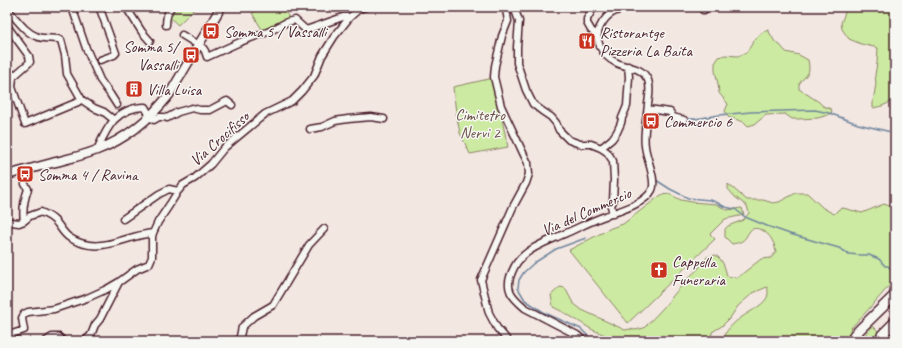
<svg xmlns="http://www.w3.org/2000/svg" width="902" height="348" viewBox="0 0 902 348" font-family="Caveat,sans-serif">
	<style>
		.green { fill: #cceaa1; stroke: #8b8466 }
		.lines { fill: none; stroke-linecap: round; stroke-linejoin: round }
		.stream { stroke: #6f869e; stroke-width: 1.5 }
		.highway-tunnel { stroke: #d1bfbd; stroke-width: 9; stroke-dasharray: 9 4.5; stroke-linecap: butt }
		.minor-casing { stroke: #4a1f2b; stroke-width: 9 }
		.major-casing { stroke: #4a1f2b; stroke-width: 11 }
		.highway-casing { stroke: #4a1f2b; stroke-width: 12 }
		.minor { stroke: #f6f6f2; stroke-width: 6 }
		.major { stroke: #f6f6f2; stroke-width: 8 }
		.highway { stroke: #f6f6f2; stroke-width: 9 }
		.labels { text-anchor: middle; stroke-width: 3; stroke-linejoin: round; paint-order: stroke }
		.poi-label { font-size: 16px; fill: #4a1f2b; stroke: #f6f6f2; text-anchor: start }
		.park-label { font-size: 16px; fill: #6a5248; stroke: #f6f6f2 }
		.street-label { font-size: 16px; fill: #4a1f2b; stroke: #f6f6f2 }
	</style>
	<rect width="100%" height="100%" fill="#f3e7e2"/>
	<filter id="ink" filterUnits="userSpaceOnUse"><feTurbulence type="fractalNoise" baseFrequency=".025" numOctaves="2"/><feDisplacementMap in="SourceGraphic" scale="8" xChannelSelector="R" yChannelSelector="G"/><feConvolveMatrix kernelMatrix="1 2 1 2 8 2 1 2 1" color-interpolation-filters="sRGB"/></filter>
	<g filter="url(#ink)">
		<!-- green -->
		<path class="green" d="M174,7H196L178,25L167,15Z
			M263,7H283L289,18L263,31L252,13Z
			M847,7H895V100L882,106L873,108V101L876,84L875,75L877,63L878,48L861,44L849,39L842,29L841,23Z
			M768,30L775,42L780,45L786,52L799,55L808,60C811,75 807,73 799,84V89L819,102L823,106L831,109L832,112L828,115L818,118L798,119H792L785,114L766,115L755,124L748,126L744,122L728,117L725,111L728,104L719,93L718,84L715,71V63L719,57L725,55L738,56L746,53L756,38L763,32Z
			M493,78L508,147L470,154L460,133L456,113L453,87Z
			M728,184L747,200H763L773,203L779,202L796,193H807L823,208L834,214L839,209L843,208L862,213L884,204L895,208V262L890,285L867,311L850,329L861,339L873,326L887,340L895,333V341H722C725,331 733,323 742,317C750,311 767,304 768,294C768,292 768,288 767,287L753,293L738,306L730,318L722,326L712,332L711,341H613C606,334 599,333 591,329C578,321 566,313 553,307L551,295L560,287L565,288L573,303L582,310L625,330L630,329L635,330L644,328L663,308L686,280L698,269L707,257L715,255C723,259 725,268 727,276L737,278L761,259L771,258L776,252C775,249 775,245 773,242C770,235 761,226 752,229C749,231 748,234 746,237C743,242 738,243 732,244L725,237V229L728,226L743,220L749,213L747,206L735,197L728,189Z
			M669,194L681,200L692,202L716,204L727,210L742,208L744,215L725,219L710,234L715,239L628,323L569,250L611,228L623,224L661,195Z"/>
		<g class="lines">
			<!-- stream -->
			<path class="stream" d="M651,113H658
				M685,118L688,119H695L719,115L751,112L815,110L829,113L858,124L895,133
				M656,180L670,189L688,198L710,200L716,202L725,207L735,209L745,217L767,226L790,234L839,248L849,254L859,255H869L879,259L885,266H888L895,273
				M586,238L556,249L534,263L524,272L519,280L518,288L525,300L545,313L581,329L593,341"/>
			<!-- highway-tunnel -->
			<path class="highway-tunnel" d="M848,341L854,335
				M876,341L882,335"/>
			<!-- minor casing -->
			<g class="minor-casing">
				<path id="minor" d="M72,7L86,48L100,80L110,94L117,105
					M126,7L142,32L150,41
					M505,7L507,15L508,21L502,36L495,66L494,77L501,106L524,155L528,163L529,174L526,183L513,207L481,280L489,313L497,328L508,341
					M594,7L587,19V23L591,30L597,36
					M703,7V10H704L707,7
					M515,10L519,21L517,47V63L526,90L533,104L542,111L551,117L556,123L559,130L569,140L580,144H591L601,148L607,152L613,161L614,180L613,201L611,206L613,214
					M10,12C18,21 26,33 38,37C44,39 52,38 58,39L61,40L65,55L67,74L74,86L82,100L94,108L104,112L114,120C106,129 102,139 97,150
					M166,25C166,17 167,13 171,7
					M7,26L29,56L30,62L13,77L12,87L25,124L78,102
					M182,35L203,48L205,51L207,57L240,42L270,31L287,22L295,20L306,30L343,17H350
					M100,60L114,55L116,53L100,9L106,7
					M648,109L670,112L673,117L684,120
					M149,116L154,120L159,117H164L167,118L178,112L192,108L200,110H210L227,101L232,105
					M114,120C123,111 132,107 145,107L150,116
					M310,129L322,127L335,121L348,119L371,117L384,119
					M601,148L612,139L617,132L621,123L622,118L627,106L629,77L628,66
					M123,219L159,194L169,189L178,191
					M24,221C22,209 24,200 28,189L25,184
					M7,223L11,222L19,223L24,221L30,216L41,212C45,214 50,216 54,220C60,225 62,233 70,238C100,256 123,236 153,233
					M7,337L15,333L24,330L22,318L24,314L28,312L54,309L87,298L107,289L119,282L137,269L149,264L152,257V237L153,233L158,222L170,204L178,191L183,185L195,178L211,164L224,148L265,114L292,101L302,91L314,76L322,56L334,37L350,17L359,9L365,7
					M46,341L52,337H59L63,341
					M85,341L91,335L95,325L100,319L119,282
					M239,341L242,327L254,316L273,305L309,245L324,229
					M584,341L577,335L525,308C512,297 504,289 512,272C514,267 519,259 524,255C535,245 551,240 564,234C578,228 591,221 605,216C619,211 645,204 652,190C657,180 646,158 645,146C643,134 647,117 648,104C649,96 651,88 648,80C641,65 627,69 615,62C603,56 593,40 600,27C607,13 615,10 631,7"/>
			</g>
			<!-- major casing -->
			<g class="major-casing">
				<path id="major" d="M7,175C22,171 37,167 52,163C67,159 82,156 97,150C126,139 150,119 169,95L221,7"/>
			</g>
			<!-- highway casing -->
			<g class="highway-casing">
				<path id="highway" d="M854,335L895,295
					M882,335L895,322"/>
			</g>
			<!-- minor -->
			<use href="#minor" class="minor"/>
			<!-- major -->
			<use href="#major" class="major"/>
			<!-- highway -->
			<use href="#highway" class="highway"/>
		</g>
	</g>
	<!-- icons -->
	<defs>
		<g id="bus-square" transform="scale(0.9)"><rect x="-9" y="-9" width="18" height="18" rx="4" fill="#c8321e" stroke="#f6f6f2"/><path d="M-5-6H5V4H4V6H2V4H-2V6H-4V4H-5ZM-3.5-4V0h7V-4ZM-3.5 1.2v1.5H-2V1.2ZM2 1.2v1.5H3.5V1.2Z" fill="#fff"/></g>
		<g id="restaurant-square" transform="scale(0.9)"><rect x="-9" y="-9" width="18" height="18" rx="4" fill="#c8321e" stroke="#f6f6f2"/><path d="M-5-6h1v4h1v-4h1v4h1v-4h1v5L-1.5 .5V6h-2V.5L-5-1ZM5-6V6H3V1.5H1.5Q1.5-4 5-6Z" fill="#fff"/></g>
		<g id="building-square" transform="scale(0.9)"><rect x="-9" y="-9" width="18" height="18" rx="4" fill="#c8321e" stroke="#f6f6f2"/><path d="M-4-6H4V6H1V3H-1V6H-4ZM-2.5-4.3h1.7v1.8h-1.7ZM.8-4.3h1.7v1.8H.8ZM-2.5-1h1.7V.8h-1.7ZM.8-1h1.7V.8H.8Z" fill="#fff"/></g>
		<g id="church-square" transform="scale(0.9)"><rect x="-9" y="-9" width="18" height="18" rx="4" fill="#c8321e" stroke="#f6f6f2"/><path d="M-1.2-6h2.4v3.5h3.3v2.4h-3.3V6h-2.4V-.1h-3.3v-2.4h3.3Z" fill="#fff"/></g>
	</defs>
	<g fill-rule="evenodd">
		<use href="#bus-square" x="211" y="31"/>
		<use href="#restaurant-square" x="587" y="41"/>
		<use href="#bus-square" x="191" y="55"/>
		<use href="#building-square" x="134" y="89"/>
		<use href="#bus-square" x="651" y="121"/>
		<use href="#bus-square" x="25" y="174"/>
		<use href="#church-square" x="659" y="270"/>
	</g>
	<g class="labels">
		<!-- poi labels -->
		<g class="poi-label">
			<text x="224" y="37">Somma 5 / Vassalli</text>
			<text x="600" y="38">Ristorantge<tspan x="600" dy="18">Pizzeria La Baita</tspan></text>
			<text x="178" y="52" text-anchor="end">Somma 5/<tspan x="178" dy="18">Vassalli</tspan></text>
			<text x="147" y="95">Villa Luisa</text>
			<text x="664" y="127">Commercio 6</text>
			<text x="38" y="180">Somma 4 / Ravina</text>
			<text x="672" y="267">Cappella<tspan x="672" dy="18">Funeraria</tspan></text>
		</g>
		<!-- park labels -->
		<g class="park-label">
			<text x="480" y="120">Cimitetro<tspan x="480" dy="18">Nervi 2</tspan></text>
		</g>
		<!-- street labels -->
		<g class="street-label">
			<text transform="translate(219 138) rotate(-42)" y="6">Via Crocifisso</text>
			<text transform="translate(586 211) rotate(-24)" y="6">Via del Commercio</text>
		</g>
	</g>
	<!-- margin -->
	<rect width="902" height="348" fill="none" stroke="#f6f6f2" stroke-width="24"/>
	<rect x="12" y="12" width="878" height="324" fill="none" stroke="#4a1f2b" stroke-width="1.5" filter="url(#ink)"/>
</svg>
